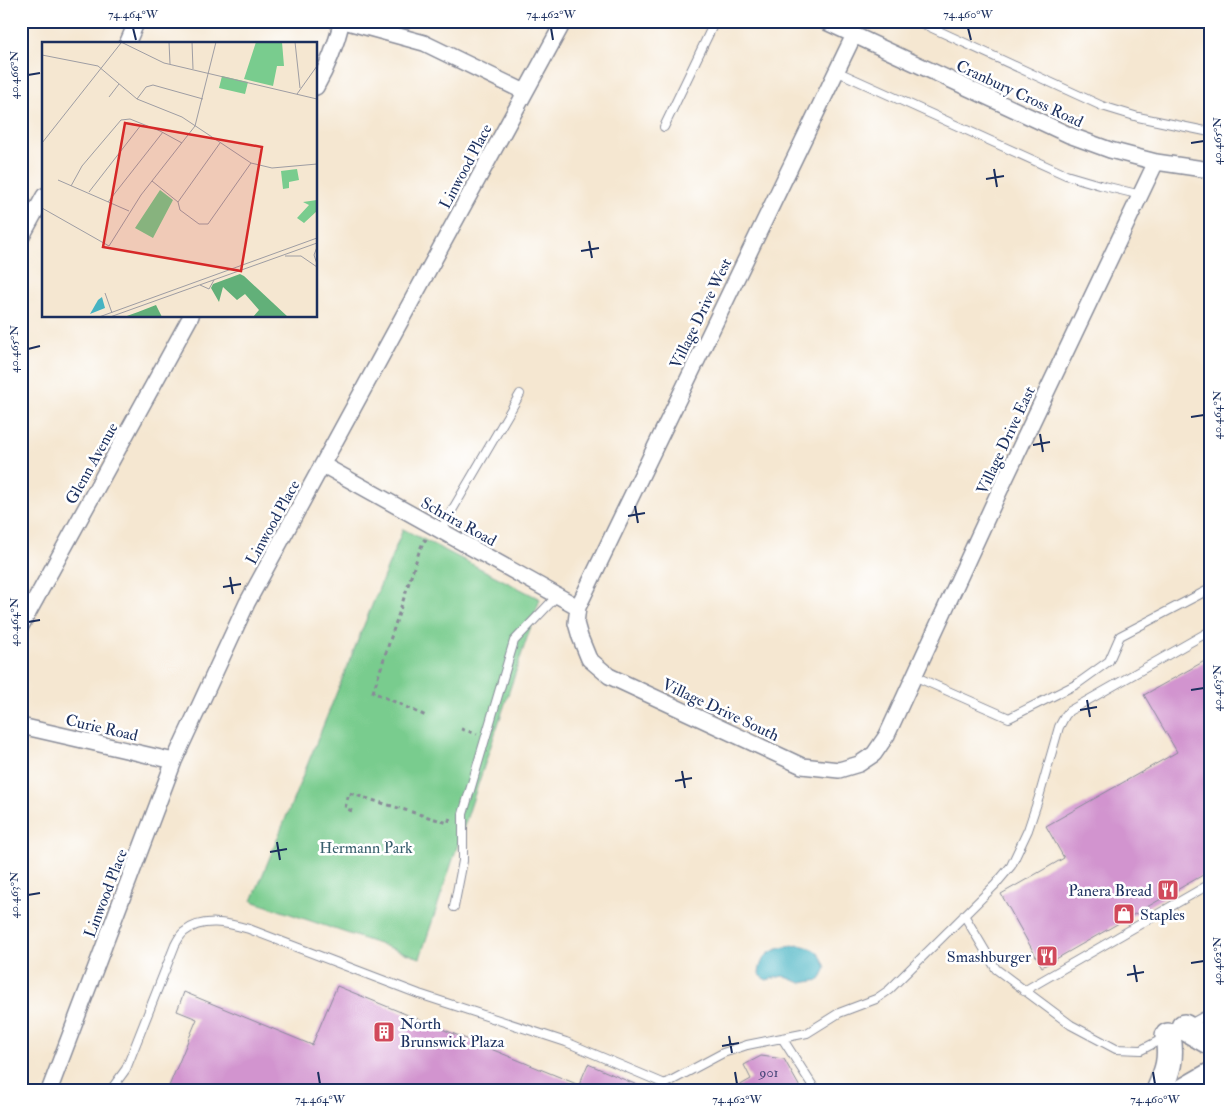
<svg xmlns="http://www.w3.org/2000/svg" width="1231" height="1112" viewBox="0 0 1231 1112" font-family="'IM FELL Double Pica',serif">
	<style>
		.green { fill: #79cc8e; stroke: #4a7e76 }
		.water { fill: #46b3c2; stroke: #307190 }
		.building { fill: #d294cf }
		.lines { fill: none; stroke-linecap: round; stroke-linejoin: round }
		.service-casing { stroke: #888b98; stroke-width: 10 }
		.minor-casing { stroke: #888b98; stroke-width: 18 }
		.trunk-casing { stroke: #888b98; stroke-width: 28 }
		.path { stroke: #888b98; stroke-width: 3; stroke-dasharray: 4 4; stroke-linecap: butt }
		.service { stroke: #fff; stroke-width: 8 }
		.minor { stroke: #fff; stroke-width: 15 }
		.trunk { stroke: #fff; stroke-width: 25 }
		.ticks { fill: none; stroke: #1b2f5e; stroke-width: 2 }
		.labels { text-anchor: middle; stroke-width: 5; stroke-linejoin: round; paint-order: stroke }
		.number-label { font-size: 14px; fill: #49487a }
		.street-label { font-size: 16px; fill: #1b2f5e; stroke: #fff }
		.park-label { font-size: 16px; fill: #375e6c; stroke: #fff }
		.poi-label { font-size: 16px; fill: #1b2f5e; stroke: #fff; text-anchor: end }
		.inset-road { fill: none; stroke: #9e9da3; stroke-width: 1 }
		.view { fill: #d62828; fill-opacity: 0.15; stroke: #d62828; stroke-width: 2.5 }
		.inset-edge { fill: none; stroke: #1b2f5e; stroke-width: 2.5 }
		.neatline { fill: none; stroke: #1b2f5e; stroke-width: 2 }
		.ticks-label { font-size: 12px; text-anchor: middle; fill: #1b2f5e }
	</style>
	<rect width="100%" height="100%" fill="#fff"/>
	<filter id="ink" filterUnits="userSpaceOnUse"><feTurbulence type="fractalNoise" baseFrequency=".02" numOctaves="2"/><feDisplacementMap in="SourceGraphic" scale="10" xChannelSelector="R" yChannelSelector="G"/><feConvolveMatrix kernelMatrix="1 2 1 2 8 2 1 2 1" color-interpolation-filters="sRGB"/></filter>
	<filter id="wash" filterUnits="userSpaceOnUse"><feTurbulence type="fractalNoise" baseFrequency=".0096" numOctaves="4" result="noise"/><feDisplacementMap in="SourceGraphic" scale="20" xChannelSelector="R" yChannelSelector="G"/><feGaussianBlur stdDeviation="1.12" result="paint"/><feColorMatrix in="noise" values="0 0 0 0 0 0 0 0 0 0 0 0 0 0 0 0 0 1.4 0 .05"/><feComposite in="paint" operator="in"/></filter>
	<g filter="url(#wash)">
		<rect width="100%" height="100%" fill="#f5e7d1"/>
		<!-- green -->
		<path class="green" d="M403,529L540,599L420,958L252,901Z"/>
		<!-- water -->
		<path class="water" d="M799,945C814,948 821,952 826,968L820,980L801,983L783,976L766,980L759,974C761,950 777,948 799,945Z"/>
		<g id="blocks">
			<!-- building -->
			<path class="building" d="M1210,658V871L1042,967L1001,894L1064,858L1046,826L1177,752L1144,695Z
				M337,986L579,1085L588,1064L651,1091H167L197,1019L177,1011L184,992L312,1045Z
				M761,1056L784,1059L802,1091H730L751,1079L744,1065Z"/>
		</g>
	</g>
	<g filter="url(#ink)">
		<use href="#blocks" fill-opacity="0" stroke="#888b98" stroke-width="1"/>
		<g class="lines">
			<!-- service casing -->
			<g class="service-casing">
				<path id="service" d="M917,21L1102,106L1138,117L1210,132
					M836,71L1066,175L1100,185L1141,195
					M664,127L715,21
					M440,531L520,394
					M914,676L1009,718L1077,684L1109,661L1120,636L1210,589
					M454,907L463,861V814L514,641L557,596
					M964,915L996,969L1071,1025L1116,1049L1141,1050L1164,1038
					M1024,991L1210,884
					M1190,1024L1210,1013
					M782,1038L816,1091
					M110,1091L126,1069L175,945C177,941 180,935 184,932C202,917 228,923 249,929L419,994L566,1042L665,1084L723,1053L747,1045L807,1033L839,1013L876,999L889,990L995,885L1011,866L1028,830L1039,797L1059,727L1065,716L1069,711L1210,631"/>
			</g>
			<!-- minor casing -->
			<g class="minor-casing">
				<path id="minor" d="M344,21L424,43L525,92
					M824,21L1069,135L1110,150L1156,162L1210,170
					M854,35L578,607L576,623L580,637L589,659L609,676L802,766L839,770L859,764L874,754L887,735L998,494L1156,162
					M127,44L137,21
					M316,87C328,66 336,45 342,21
					M21,238L44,196
					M323,465L578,607
					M21,626L191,316
					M21,726L174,761
					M49,1091L174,761L247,603L564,21"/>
			</g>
			<!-- trunk casing -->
			<g class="trunk-casing">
				<path id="trunk" d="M1184,1027L1210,1042
					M1159,1091C1168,1070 1172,1059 1168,1036
					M1184,1091L1210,1076"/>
			</g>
			<!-- path -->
			<path class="path" d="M427,541L424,540L419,552L373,692L428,717
				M461,729L477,734
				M352,811L345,808L349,793L448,823L451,815"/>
			<!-- service -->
			<use href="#service" class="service"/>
			<!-- minor -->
			<use href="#minor" class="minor"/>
			<!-- trunk -->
			<use href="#trunk" class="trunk"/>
		</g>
	</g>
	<!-- ticks -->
	<path class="ticks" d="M133,28L136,40M551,28L553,40M968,28L971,40M28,75L40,73M1191,143L1204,141M994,169L997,187M986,179L1004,176M589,241L592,258M581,251L599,248M28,349L40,346M1191,417L1204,415M1040,434L1043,452M1033,445L1050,442M635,506L638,523M628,516L645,513M230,577L233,594M223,587L241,584M28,622L40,620M1191,690L1204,688M1087,700L1090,717M1080,710L1097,707M682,771L685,788M675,781L692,778M277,842L280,860M270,852L287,849M28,895L40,893M1191,963L1204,961M1134,965L1137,982M1127,975L1144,972M729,1036L732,1053M722,1046L739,1043M318,1072L320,1084M735,1072L737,1084M1153,1072L1155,1084"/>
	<!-- icons -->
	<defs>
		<g id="restaurant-square" transform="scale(1.125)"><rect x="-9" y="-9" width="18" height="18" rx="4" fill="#d1495b" stroke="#fff"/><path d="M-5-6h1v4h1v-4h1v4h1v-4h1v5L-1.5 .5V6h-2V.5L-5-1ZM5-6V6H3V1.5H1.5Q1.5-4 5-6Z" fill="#fff"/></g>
		<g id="shop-square" transform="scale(1.125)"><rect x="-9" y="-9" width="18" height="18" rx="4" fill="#d1495b" stroke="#fff"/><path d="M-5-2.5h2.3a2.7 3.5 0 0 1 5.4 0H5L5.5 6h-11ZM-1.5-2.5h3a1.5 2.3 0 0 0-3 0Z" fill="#fff"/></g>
		<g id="building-square" transform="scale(1.125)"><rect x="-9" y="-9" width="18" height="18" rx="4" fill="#d1495b" stroke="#fff"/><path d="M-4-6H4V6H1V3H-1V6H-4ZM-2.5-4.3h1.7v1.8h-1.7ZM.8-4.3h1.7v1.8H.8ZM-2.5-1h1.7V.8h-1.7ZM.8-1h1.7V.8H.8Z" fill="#fff"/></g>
	</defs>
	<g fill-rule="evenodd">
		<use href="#restaurant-square" x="1168" y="890"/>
		<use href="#shop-square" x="1124" y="914"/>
		<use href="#restaurant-square" x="1047" y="956"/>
		<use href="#building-square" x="384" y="1032"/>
	</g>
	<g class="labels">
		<!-- number labels -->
		<g class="number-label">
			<text x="769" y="1077">901</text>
		</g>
		<!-- street labels -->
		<g class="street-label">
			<text transform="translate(1020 93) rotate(25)" y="6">Cranbury Cross Road</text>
			<text transform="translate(465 166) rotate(-62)" y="6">Linwood Place</text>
			<text transform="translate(700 313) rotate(-64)" y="6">Village Drive West</text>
			<text transform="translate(1005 440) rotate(-65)" y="6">Village Drive East</text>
			<text transform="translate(91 463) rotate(-61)" y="6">Glenn Avenue</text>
			<text transform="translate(459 521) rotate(29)" y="6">Schrira Road</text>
			<text transform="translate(272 522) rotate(-61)" y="6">Linwood Place</text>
			<text transform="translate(721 709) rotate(25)" y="6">Village Drive South</text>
			<text transform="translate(102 727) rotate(13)" y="6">Curie Road</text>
			<text transform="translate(105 893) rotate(-69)" y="6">Linwood Place</text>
		</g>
		<!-- park labels -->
		<g class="park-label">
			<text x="366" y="853">Hermann Park</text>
		</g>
		<!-- poi labels -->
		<g class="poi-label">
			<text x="1152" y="896">Panera Bread</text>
			<text x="1140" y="920" text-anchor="start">Staples</text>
			<text x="1031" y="962">Smashburger</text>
			<text x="400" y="1029" text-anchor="start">North<tspan x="400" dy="18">Brunswick Plaza</tspan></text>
		</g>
	</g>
	<!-- overview -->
	<g transform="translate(42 42)">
		<rect width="275" height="275" fill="#f5e7d1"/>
		<path d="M214,0H240L242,24H235L231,44L202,37ZM180,34L206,40L203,52L177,46ZM255,127L257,138L247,140V146L241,147L239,129ZM118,148L131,158L111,196L93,186ZM275,158V169L262,181L255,176L267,163L261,160Z" fill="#79cc8e"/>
		<path d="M198,232L202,234L246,275H211L217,268L203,252L195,258L181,245L177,260L169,246L171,242ZM114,263L120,275H82L96,270Z" fill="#62b079"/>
		<path d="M60,255L63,266L48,272L56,258Z" fill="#46b3c2"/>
		<path class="inset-road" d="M79,0L122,21L275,57M127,0L128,22M150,0L151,27M253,0L258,46M0,13L56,24L95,57L140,75L209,121L230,126L275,122M255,52L275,24M67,55L77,42M95,57L104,45L111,43L161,57M0,101L79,1M16,138L87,169M110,139L136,160M29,144L40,124L79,78L88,77L118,89L140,101M47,150L99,83M66,160L121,90M136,160L138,168L157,182H166L209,121M136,160L178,101M0,166L67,204L99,153L153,84L174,0M275,205L272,213L275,222M243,214H259L275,225M158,243L167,247L172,238M63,251L70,271M57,275L275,196M68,275L275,201"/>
		<path class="view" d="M83,81L220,105L199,229L61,205Z"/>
		<rect width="275" height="275" class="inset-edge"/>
	</g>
	<!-- margin -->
	<rect width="1231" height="1112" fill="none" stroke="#fff" stroke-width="55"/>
	<rect x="28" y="28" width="1176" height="1056" class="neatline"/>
	<g class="ticks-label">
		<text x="133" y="18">74.464°W</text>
		<text x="551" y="18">74.462°W</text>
		<text x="968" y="18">74.460°W</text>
		<text transform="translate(14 75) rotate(-90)" y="4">40.466°N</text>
		<text transform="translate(1217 141) rotate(-90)" y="4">40.465°N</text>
		<text transform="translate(14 349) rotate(-90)" y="4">40.465°N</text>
		<text transform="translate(1217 415) rotate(-90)" y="4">40.464°N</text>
		<text transform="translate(14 622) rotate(-90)" y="4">40.464°N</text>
		<text transform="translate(1217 688) rotate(-90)" y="4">40.463°N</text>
		<text transform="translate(14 895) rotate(-90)" y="4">40.463°N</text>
		<text transform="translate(1217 961) rotate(-90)" y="4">40.462°N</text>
		<text x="320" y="1103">74.464°W</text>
		<text x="737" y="1103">74.462°W</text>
		<text x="1155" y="1103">74.460°W</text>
	</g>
</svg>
